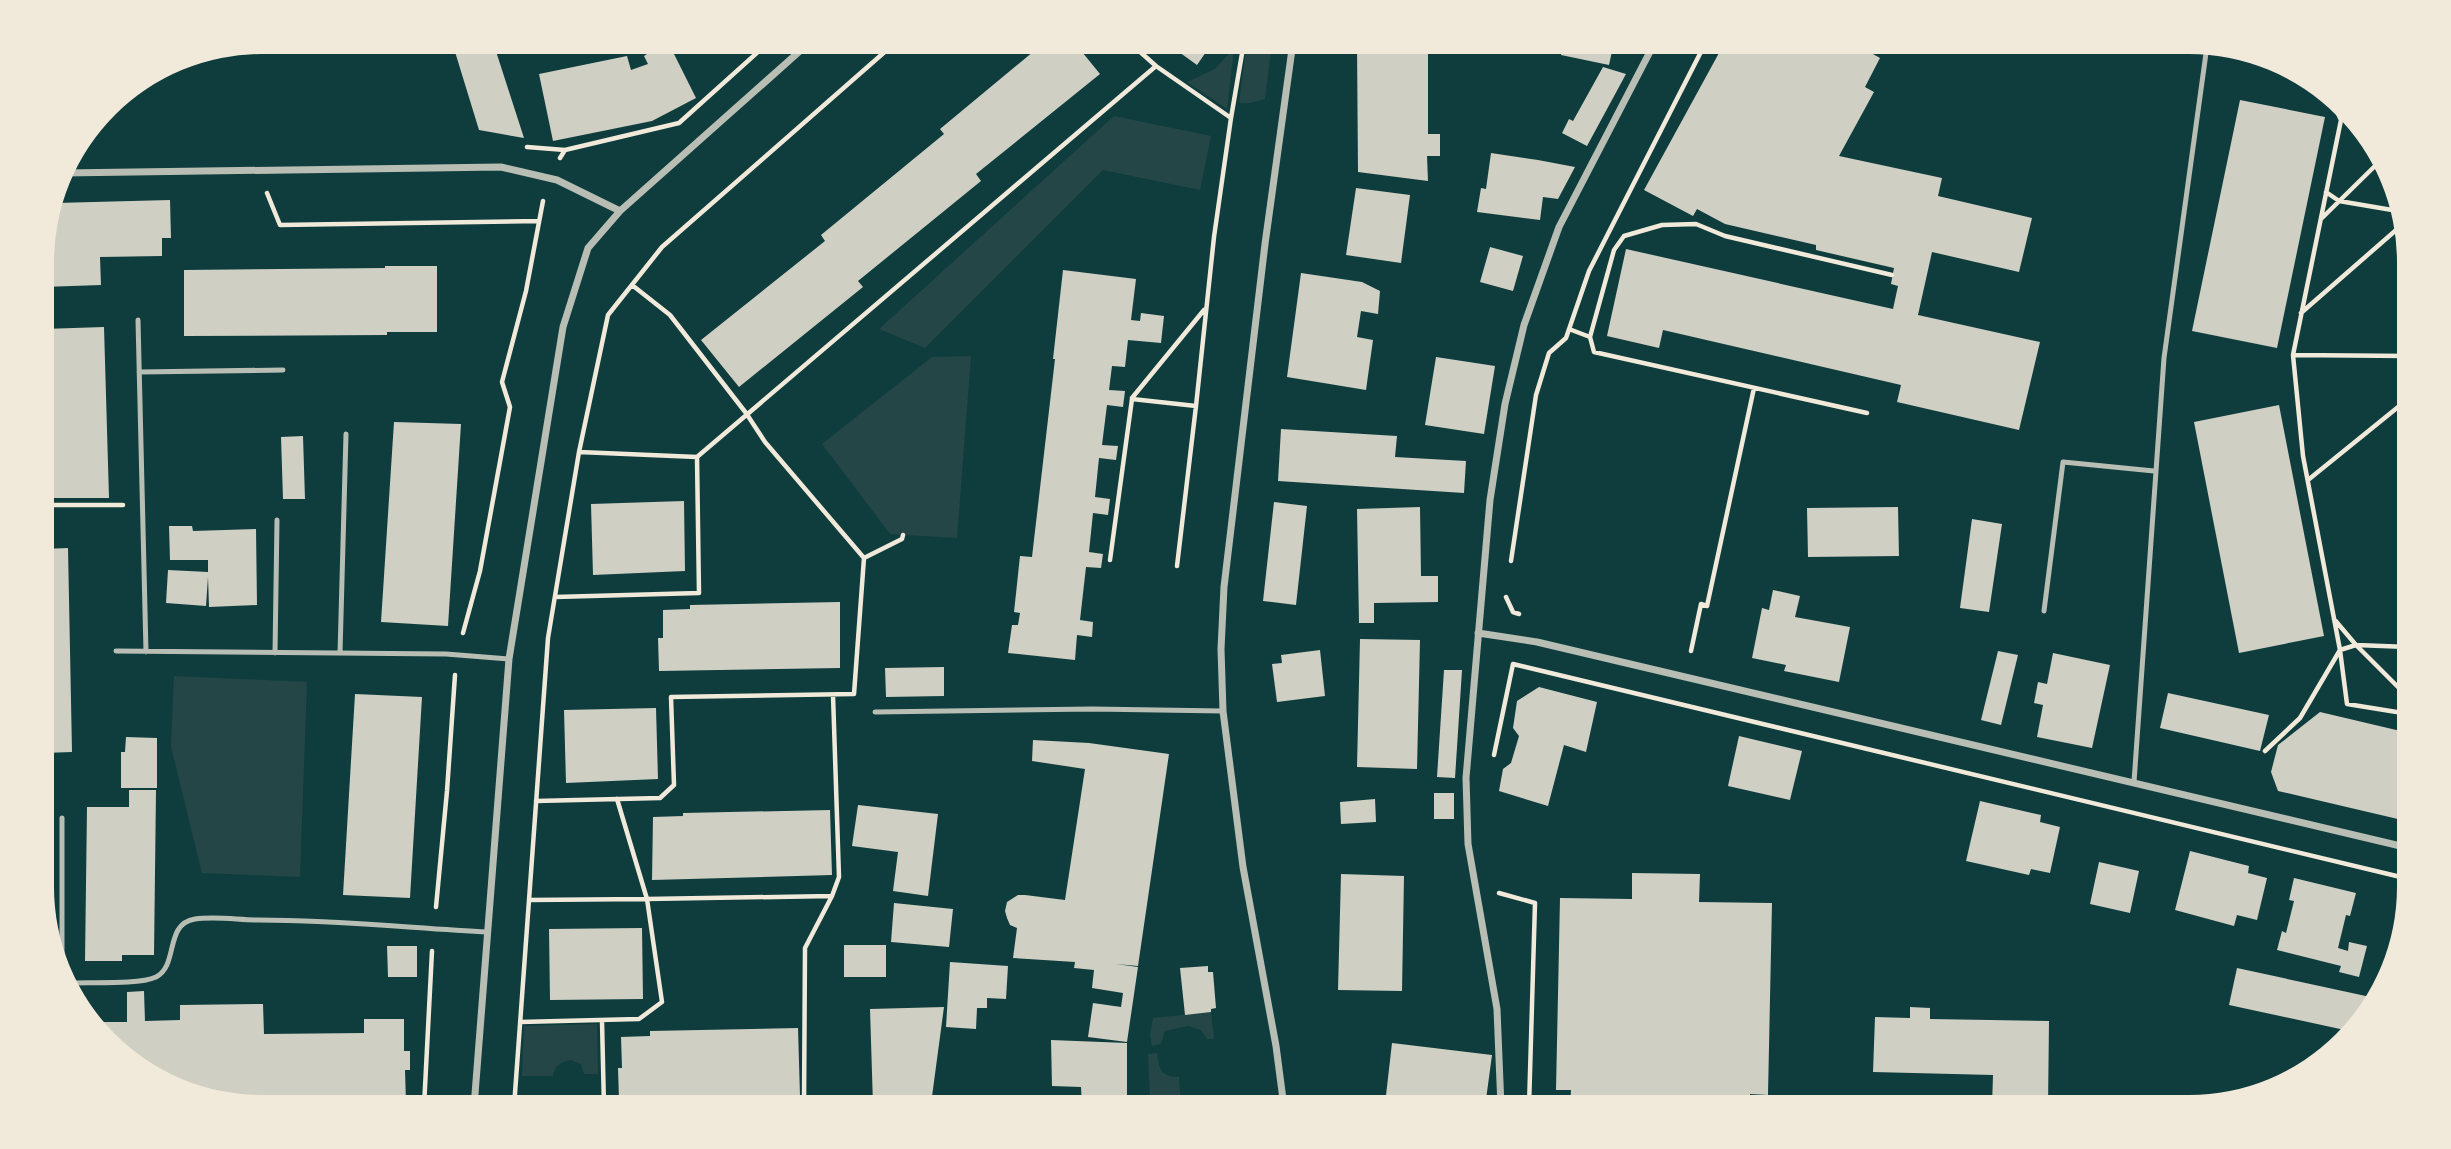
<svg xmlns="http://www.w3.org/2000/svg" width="2451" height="1149" viewBox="0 0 2451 1149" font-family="'Public Sans',sans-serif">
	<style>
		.green { fill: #244646 }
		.building { fill: #cfcfc3 }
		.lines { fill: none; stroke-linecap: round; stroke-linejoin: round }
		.path { stroke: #f1e9da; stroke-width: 4.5 }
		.service { stroke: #b8beb3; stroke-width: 5 }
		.minor { stroke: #b8beb3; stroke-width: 7 }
	</style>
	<rect width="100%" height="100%" fill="#0f3d3e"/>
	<!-- green -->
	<path class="green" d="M1247,42H1272L1265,99L1250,103H1239Z
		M1234,48L1227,109L1187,82L1215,69Z
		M1114,116L1211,136L1200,190L1103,170L925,348L879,329Z
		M971,356L957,538L890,534L822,444L932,357Z
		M174,676L307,682L300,877L202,873L171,747Z
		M1211,1012L1214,1039H1207L1201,1030L1188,1026L1165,1031L1161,1044L1152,1046L1150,1035L1153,1018Z
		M597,1024L598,1074H584L581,1064L571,1060C562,1061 554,1066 553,1076H522L524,1026Z
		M1157,1053C1159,1069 1161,1077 1179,1077L1181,1105L1157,1104L1150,1095L1148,1054Z"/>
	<!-- building -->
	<path class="building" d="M452,42H493L524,138L479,130Z
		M649,42H676L679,47L673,52L696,98L652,121L553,141L539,74L627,56L631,70L648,64L644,56L653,50Z
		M1045,42H1074L1100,74L976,174L981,181L858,281L863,287L739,387L701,340L825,241L821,235L944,134L940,129Z
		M1165,42H1213L1197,65Z
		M1563,42H1614L1609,65L1561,55Z
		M1725,42L1868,43L1864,49L1880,58L1865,87L1874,92L1839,156L1942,178L1938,196L2032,218L2019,272L1932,252L1918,315L2040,342L2019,430L1897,402L1901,385L1663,330L1659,348L1607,336L1626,249L1893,309L1898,286L1891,284L1894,268L1816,250V245L1725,224L1697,209L1693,216L1644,190Z
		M1428,43V134H1440V156H1427L1428,181L1358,172L1357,44Z
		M1603,67L1626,74L1587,146L1562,133L1569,119L1573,121Z
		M2240,100L2325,117L2277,348L2192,331Z
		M1491,153L1538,160L1575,167L1558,199L1543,197L1540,220L1477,212L1481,188L1486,189Z
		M1356,188L1410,195L1401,263L1346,255Z
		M170,200L171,238H162V256L100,257L101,285L43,287V248L55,203Z
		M1490,247L1523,256L1513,291L1480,282Z
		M385,266H437V332H387V335L184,336V270L385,268Z
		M1063,270L1136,279L1131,320L1140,321L1141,313L1164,316L1161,343L1128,340L1125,367L1112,366L1109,390L1125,391L1123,407L1107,405L1102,445L1118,446L1116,460L1099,458L1095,497L1110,499L1108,515L1093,513L1089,552L1103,554L1101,568L1086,567L1080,620L1093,622L1092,637L1077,635L1075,660L1008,653L1012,625H1018L1020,613L1014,612L1020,556L1032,557L1055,359H1053Z
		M1301,273L1362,282L1380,291L1378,314L1361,311L1357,337L1373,340L1366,390L1287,377Z
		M104,327L109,498H44L43,329Z
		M1436,357L1495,366L1484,434L1425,425Z
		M2279,405L2324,636L2239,653L2194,422Z
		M394,422L461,424L448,626L381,622Z
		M1281,429L1397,436L1395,457L1466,461L1464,493L1278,481Z
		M303,436L305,499H283L281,437Z
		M684,501L685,571L593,575L591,504Z
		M1274,502L1307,506L1296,605L1263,601Z
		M1420,507L1421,576H1438V602L1374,603V623H1359L1357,509Z
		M1898,507L1899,556L1808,557L1807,508Z
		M1972,519L2002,524L1989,612L1960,608Z
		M169,526H192L193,531L256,529L257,605L209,607L208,577L206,606L166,603L168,570L208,572V560H170Z
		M68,548L72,752L44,753L43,549Z
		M1773,590L1800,596L1795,617L1850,627L1839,682L1784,671L1786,665L1752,658L1762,608L1769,610Z
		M840,602V668L659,671L658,638H663V610L690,609V605Z
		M1360,639L1420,640L1417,769L1357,767Z
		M1320,650L1325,696L1277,702L1272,664L1282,663L1281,655Z
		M1998,651L2018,655L2001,725L1981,720Z
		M2053,653L2110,665L2092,748L2037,737L2043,705L2034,703L2038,682L2047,684Z
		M944,667V696L886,697L885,668Z
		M1444,670H1462L1455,778L1437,777Z
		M1539,687L1597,702L1586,752L1564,745L1548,806L1499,791L1503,769L1511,763L1519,736L1513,728L1517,701Z
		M2168,693L2269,715L2260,751L2160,728Z
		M355,694L422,697L410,898L343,895Z
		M656,708L658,779L566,783L564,710Z
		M2320,712L2409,733V791L2407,800H2409V825L2401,823L2402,820L2278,791L2271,772L2278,745Z
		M1739,736L1802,751L1790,800L1728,786Z
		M126,737L157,738V788H121V752H125Z
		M1033,740L1089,743L1169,754L1138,966L1116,964L1138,967L1127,1042L1088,1037L1093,1003L1121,1007L1123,993L1092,988L1094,970L1074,968L1075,962L1013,958L1017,928L1010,925L1007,918L1005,911L1007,902L1018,895H1025L1065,900L1085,769L1032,761Z
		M129,790H156L154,955H122V961H85L87,807H129Z
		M1434,793H1454V819H1434Z
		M1375,799L1376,822L1341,824L1340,802Z
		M1980,801L2041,815L2040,822L2060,827L2050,873L2031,869L2029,875L1966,861Z
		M858,805L938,814L928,896L893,891L898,852L852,846Z
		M830,810L832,875L652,880L653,817L683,816V813Z
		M2190,851L2249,866L2248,873L2267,878L2257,920L2237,915L2234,926L2175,910Z
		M2099,862L2139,871L2130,913L2090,904Z
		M1632,873L1700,874L1699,902L1772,903L1768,1095L1750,1094V1107H1570L1571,1090H1556L1560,898L1632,899Z
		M1341,874L1404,876L1402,991L1338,990Z
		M2294,878L2356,893L2350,916L2346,915L2338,948L2348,951L2349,942L2367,946L2359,977L2339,972L2341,966L2277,950L2282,931L2286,933L2294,901L2289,900Z
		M894,903L953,909L949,947L891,942Z
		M642,928L643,999L550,1000L549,929Z
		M844,945H886V977H844Z
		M387,946H417V977H388Z
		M950,962L1008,966L1006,999L987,998V1008H977L976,1029L946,1027Z
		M1208,966V972H1213L1216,1008L1211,1009V1012L1185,1015L1180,968Z
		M2237,968L2375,998L2354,1032L2229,1005Z
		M144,991L145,1021L180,1020V1005L263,1004L264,1034L364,1033V1019H404V1051H410V1070H405L406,1103L251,1105L178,1090L90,1022H127V992Z
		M944,1007L931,1104L873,1105L870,1009Z
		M1910,1007L1930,1008V1019L2049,1021L2048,1107H1992L1993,1075L1873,1072L1875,1017L1910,1018Z
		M798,1028L800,1096L619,1099L618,1068H622L621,1037L650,1036V1031Z
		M1051,1040L1127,1043V1101L1121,1107H1082L1081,1087L1052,1086Z
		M1392,1043L1492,1055L1485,1107H1363L1364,1101L1385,1104Z"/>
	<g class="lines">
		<!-- path -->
		<path class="path" d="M1129,42L1156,66
			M2335,107L2341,120L2293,355L2303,456L2340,650L2347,704L2409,714
			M527,147L565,150
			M560,158L565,150L679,123L769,42
			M2326,192L2339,201L2398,211
			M267,193L280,225L539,221
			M2322,218L2378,163
			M2301,313L2403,224
			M1569,329L1590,337L1594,352L1867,413
			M1590,337L1614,250L1624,236L1662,225L1696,224L1725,236L1892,275
			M2293,355L2408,356
			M1132,398L1204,310
			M1196,406L1214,237L1231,118
			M579,452L697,457L1156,66L1231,118L1244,42
			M2308,480L2408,399
			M43,505H123
			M864,558L902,539L903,535
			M1110,560L1132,399L1196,406L1177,566
			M1511,561L1536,395L1549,353L1566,338L1589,271L1706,42
			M555,597L699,593L697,457
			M1506,597L1513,612L1519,614
			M2334,619L2356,645L2408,697
			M463,633L480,571L510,407L502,382L526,291L543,201
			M1691,651L1701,604L1707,606L1754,388
			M2265,751L2300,718L2340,650L2356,645L2408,647
			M1494,755L1513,664L2409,879
			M617,799L647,899L832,896L839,877L833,695
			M536,801L660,798L674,785L671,697L854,694L864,558L765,442L746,413L670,315L632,285
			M1499,893L1535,903L1529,1107
			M436,907L447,791L455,675
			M602,1021L604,1107
			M520,1022L639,1019L662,1002L647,899L529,900
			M424,1107L432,951
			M514,1107L548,638L579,452L608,315L662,247L896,42
			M804,1107L805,948L832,896"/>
		<!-- service -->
		<path class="service" d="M138,320L146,652
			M139,372L283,370
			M2044,611L2063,462L2154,471
			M116,651L446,654L509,659
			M275,653L277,520
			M340,653L346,434
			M875,712L1092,709L1223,711
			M2134,782L2164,358L2207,46
			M62,959V818
			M72,983C92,982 139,985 156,977C179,965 164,924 195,919C216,916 239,920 259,920C336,920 412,928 488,932"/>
		<!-- minor -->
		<path class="minor" d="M63,173L501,167L557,180L620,211
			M1478,633L1537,642L2409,848
			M474,1107L509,659L563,327L588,248L620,211L810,42
			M1284,1107L1276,1046L1243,867L1223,711L1221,649L1224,587L1265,244L1293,42
			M1501,1107L1497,1009L1468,844L1466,778L1490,500L1505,404L1524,325L1559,227L1655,42"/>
	</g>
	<!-- crop -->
	<path d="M0 0H2451V1149H0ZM262 54H2189A208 208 0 0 1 2397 262V887A208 208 0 0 1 2189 1095H262A208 208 0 0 1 54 887V262A208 208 0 0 1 262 54Z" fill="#f1e9da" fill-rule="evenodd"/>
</svg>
